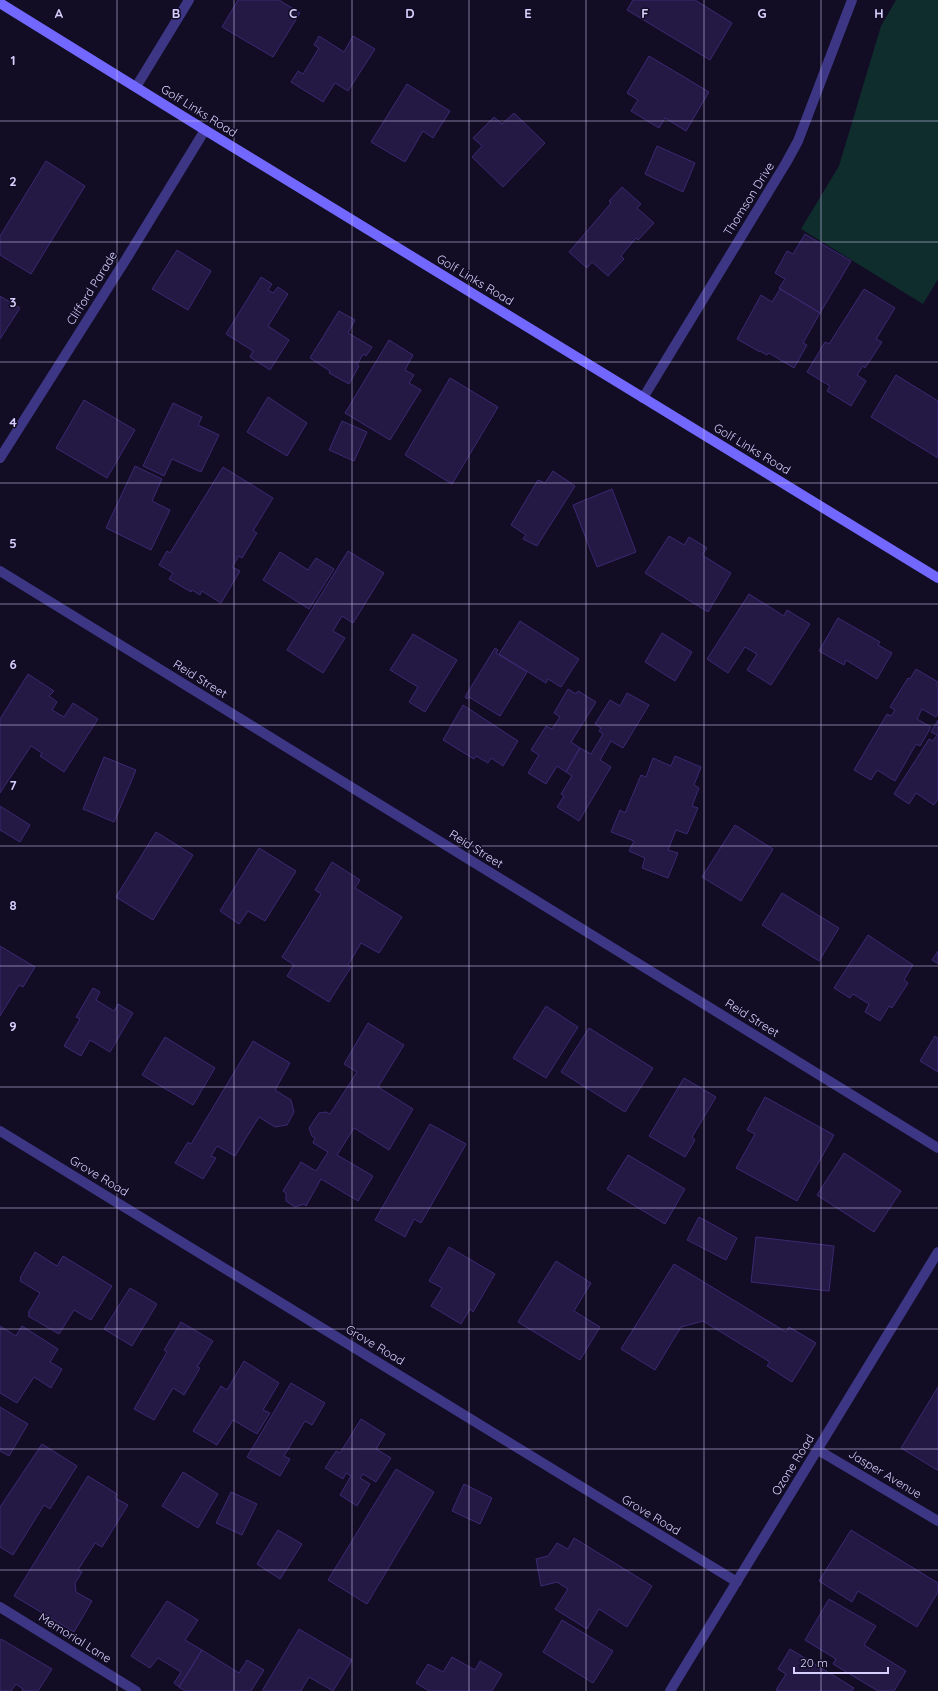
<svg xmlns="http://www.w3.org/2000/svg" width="938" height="1691" viewBox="0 0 938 1691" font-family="Quicksand,sans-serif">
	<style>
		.green { fill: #102d2e }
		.building { fill: #241845; stroke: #3b2972 }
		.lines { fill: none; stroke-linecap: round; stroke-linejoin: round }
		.minor { stroke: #3d3685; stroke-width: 10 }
		.secondary { stroke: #7267ff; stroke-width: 10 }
		.grid { fill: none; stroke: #d7d0ff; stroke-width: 1; stroke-opacity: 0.55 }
		.labels { text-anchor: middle; stroke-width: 3; stroke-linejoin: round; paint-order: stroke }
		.street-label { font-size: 12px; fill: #d7d0ff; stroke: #120d24 }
		.grid-label { font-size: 13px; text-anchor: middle; font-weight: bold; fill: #d7d0ff; stroke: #120d24; stroke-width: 3; stroke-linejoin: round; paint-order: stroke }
	</style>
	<rect width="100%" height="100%" fill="#120d24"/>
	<!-- green -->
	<path class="green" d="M896,0H938V279L923,304L801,229L839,166L881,26Z"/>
	<!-- building -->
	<path class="building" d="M238,0H279L300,13L273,57L222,27Z
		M633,0H695L732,23L710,60L627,10Z
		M319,36L344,52L353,36L375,49L348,91L335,83L323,102L291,82L298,71L303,74L319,48L314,45Z
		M649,56L709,92L686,131L665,118L659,128L631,111L638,100L627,93Z
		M407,84L450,111L433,138L423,131L405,162L371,142Z
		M514,113L545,143L503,187L472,157L482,146L473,138L494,117L502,124Z
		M657,146L695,163L683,192L645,174Z
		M46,161L85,186L31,274L0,255V236Z
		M622,187L641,204L637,208L654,223L638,240L636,238L621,256L624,259L608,276L592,262L587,268L569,252L611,203L609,201Z
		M805,234L851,261L820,313L779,288L785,279L775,273L787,251L793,254Z
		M177,250L211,271L188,310L152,289Z
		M261,277L272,284L268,290L273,293L278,287L288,294L268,326L289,340L270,370L250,357L253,351L226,334Z
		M780,289L820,313L803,343L807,345L794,368L769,353L767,355L760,351V352L737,339L761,295L772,302Z
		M864,289L895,308L876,339L882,342L865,368L863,366L857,375L866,381L851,406L827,391L830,386L807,372L825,342L829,344Z
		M0,296L20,308L0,339Z
		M339,311L355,320L348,333L372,347L366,356L363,354L357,365L359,366L349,384L329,373L330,371L310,358Z
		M389,340L413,355L405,370L414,375L409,383L421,390L390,440L345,413Z
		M896,375L938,401V458L871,417Z
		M450,378L498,407L452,484L405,455Z
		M268,397L307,423L287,456L247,432Z
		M84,400L135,430L107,478L56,448Z
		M173,403L202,417L198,425L219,435L201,472L172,459L164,476L143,466Z
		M342,421L367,432L354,461L329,450Z
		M135,466L162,479L152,501L170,510L151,550L106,528Z
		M223,467L273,498L253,531L257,533L242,558L239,556L232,567L240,571L221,603L202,591L200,595L192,590L191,592L169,579L173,573L159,565L167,551L170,553Z
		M553,471L575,486L537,546L523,539L526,535L511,525L538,480L545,483Z
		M612,489L636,552L597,567L573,505Z
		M669,536L684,545L689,537L707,548L702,555L731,573L708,612L645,573Z
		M348,551L384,573L353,623L342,616L333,631L345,638L323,673L287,650Z
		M280,552L308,570L316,558L334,569L309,609L263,580Z
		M749,594L784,616L787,610L810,624L771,685L747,670L757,654L745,647L728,673L707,659Z
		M838,618L880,642L878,645L892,653L877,679L846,660L844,665L819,651Z
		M520,621L579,659L561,687L548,679L546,683L499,654Z
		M662,633L692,652L675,681L645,662Z
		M413,634L457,660L425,712L409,702L418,687L390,670Z
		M495,648L498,650L496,653L527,672L500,716L469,697L467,699L465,697Z
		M916,669L938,682L936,685L938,686V714L936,717L922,709L917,719L931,727L920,746L916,744L895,781L877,770L871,780L854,770L887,714L891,716L895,710L890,707L908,678L910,679Z
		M28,674L54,691L49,696L57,702L52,710L64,717L73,703L98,719L64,772L40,756L42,753L31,746L0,793V719Z
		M568,689L576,694L578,691L596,702L571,742L580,748L566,772L557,766L546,784L528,773L539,755L531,750L546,726L552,729L560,717L554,713Z
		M627,693L649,705L623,748L611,741L600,760L611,767L579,821L557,807L564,796L561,794L572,776L566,772L580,748L591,754L603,734L599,731L601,728L595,724L610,700L620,706Z
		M463,705L518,741L503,766L491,758L488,763L476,756L474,759L443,740Z
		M938,720V799L934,805L916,793L909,804L894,794L929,739L933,741L937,735L931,732Z
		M675,756L701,767L694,785L699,788L692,806L698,808L687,834L676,830L668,850L678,853L668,878L642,868L645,858L629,851L634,841L611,832L620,810L625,813L641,775L646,777L653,758L671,766Z
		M104,757L136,770L114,822L83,809Z
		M0,806L30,825L20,842L0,830Z
		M735,825L773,849L741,901L702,877Z
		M156,832L193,855L153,920L116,897Z
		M259,848L296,871L265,921L248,911L239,924L220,911Z
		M332,862L360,880L355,888L402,917L379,953L361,943L348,965L351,967L329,1002L287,976L294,965L282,957L321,894L315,890Z
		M782,893L839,928L819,961L762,925Z
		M868,935L913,965L904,980L908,983L892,1008L889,1006L880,1021L865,1012L869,1004L853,994L850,998L834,988Z
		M0,946L35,967L23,987L19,985L0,1016Z
		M938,951V964L932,960Z
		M93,988L100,992L96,1000L114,1011L118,1004L133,1013L110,1052L90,1040L81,1056L64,1046L80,1019L76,1017Z
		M546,1006L578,1027L546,1078L513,1058Z
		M368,1023L404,1045L378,1087L413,1109L389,1150L354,1128L337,1155L373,1176L358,1201L321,1179L306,1206L304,1204L295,1207L286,1201V1193L283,1191L301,1162L316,1171L328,1152L313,1143L315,1138L312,1136L309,1128L319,1113L326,1112L330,1114L357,1072L344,1064Z
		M589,1028L653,1068L625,1112L561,1072Z
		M935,1036L938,1038V1072L920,1061Z
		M165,1037L215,1068L193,1105L142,1075Z
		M253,1041L290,1063L275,1090L291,1100L294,1112L287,1125L275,1127L259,1117L235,1156L217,1146L211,1156L216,1158L203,1179L175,1163L188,1142L191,1144Z
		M684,1078L716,1097L692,1137L695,1140L685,1157L649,1136Z
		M765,1097L834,1135L797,1201L736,1168L755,1134L747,1130Z
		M430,1124L466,1144L421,1223L414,1219L405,1237L375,1220Z
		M844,1153L901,1191L874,1232L817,1195Z
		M628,1155L685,1189L665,1224L607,1189Z
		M699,1217L737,1238L726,1260L687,1240Z
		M756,1237L834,1246L829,1291L751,1282Z
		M449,1247L495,1274L473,1312L470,1309L461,1324L431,1306L442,1288L429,1281Z
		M35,1252L57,1266L63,1256L112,1286L91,1320L74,1310L59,1334L28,1316L30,1313H28L40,1293L20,1281L21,1279L20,1278Z
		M556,1261L591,1283L574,1311L600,1327L580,1360L518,1322Z
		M674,1264L786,1332L789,1327L816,1343L792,1382L767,1366L770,1362L703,1321L681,1327L655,1370L621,1349Z
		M130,1288L157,1304L132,1346L104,1329Z
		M181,1322L213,1341L197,1367L200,1368L184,1395L173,1388L154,1420L134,1409L167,1352L164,1350Z
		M0,1326L16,1336L22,1326L58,1349L50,1362L62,1369L51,1388L34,1377L17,1403L0,1393Z
		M244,1361L279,1383L263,1410L270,1413L257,1434L233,1420L217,1445L193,1431L221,1386L227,1390Z
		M291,1383L325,1403L312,1425L305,1421L284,1456L290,1459L280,1476L247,1457Z
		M938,1387V1469L937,1470L901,1448Z
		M0,1407L28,1424L9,1456L0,1451Z
		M361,1419L385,1434L376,1449L391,1458L376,1482L363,1474L360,1478L370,1484L357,1506L340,1495L351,1476L346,1473L343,1479L325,1468L336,1451L340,1453Z
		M42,1444L77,1466L50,1509L44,1505L13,1555L0,1547V1507Z
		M396,1469L434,1492L367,1604L328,1580Z
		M183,1472L218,1494L198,1528L162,1506Z
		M88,1476L117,1494L115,1498L128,1505L102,1547L95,1543L78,1570L82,1572L75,1583L76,1592L92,1601L74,1632L14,1596Z
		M464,1484L492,1498L480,1524L452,1511Z
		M231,1492L257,1504L242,1535L216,1523Z
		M278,1530L302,1544L280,1579L257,1564Z
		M851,1530L938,1583V1592L917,1627L858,1591L852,1602L819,1581Z
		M574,1538L652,1586L627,1627L599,1609L587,1629L555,1609L568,1589L557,1582L541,1586L536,1559L548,1556L557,1543L568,1549Z
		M829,1599L876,1626L864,1645L906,1671L894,1691H878L833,1664L836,1659L805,1640Z
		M167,1601L198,1620L185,1640L202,1650L179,1687L174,1683L181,1672L158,1658L150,1668L131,1656Z
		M562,1620L613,1651L593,1683L543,1652Z
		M299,1629L352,1660L333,1691L309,1677L301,1691H262Z
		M1,1639L52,1669L38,1691H22L23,1689L16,1684L11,1691H0V1641Z
		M790,1649L854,1688L852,1691H779L776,1690L786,1674L778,1669Z
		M202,1650L239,1673L247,1660L264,1670L251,1691H185L179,1687Z
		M452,1657L475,1670L480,1661L502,1674L492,1691H429L416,1683L428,1664L443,1672Z"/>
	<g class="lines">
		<!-- minor -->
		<path class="minor" d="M136,87L189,0
			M643,398L786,163L798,141L852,0
			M0,458L128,256L205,130
			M0,571L938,1148
			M0,1131L737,1582
			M818,1450L938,1521
			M0,1607L136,1691
			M670,1691L938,1252"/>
		<!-- secondary -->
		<path class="secondary" d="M0,3L205,130L938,578"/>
	</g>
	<!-- grid -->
	<path class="grid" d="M117,0V1691M234,0V1691M352,0V1691M469,0V1691M586,0V1691M704,0V1691M821,0V1691M0,121H938M0,242H938M0,362H938M0,483H938M0,604H938M0,725H938M0,846H938M0,966H938M0,1087H938M0,1208H938M0,1329H938M0,1449H938M0,1570H938"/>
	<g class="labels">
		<!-- street labels -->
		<g class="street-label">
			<text transform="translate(199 111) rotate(32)" y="4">Golf Links Road</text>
			<text transform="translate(749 199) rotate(-58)" y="4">Thomson Drive</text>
			<text transform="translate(475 280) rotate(31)" y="4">Golf Links Road</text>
			<text transform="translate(92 288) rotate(-58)" y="4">Clifford Parade</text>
			<text transform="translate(752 449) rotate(31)" y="4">Golf Links Road</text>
			<text transform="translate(200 679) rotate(32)" y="4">Reid Street</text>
			<text transform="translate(476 849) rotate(32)" y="4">Reid Street</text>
			<text transform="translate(752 1018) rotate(32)" y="4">Reid Street</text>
			<text transform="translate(99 1176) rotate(31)" y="4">Grove Road</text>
			<text transform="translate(375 1345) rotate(31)" y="4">Grove Road</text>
			<text transform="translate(793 1465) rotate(-58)" y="4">Ozone Road</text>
			<text transform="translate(885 1474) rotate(31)" y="4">Jasper Avenue</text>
			<text transform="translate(651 1515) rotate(31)" y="4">Grove Road</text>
			<text transform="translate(75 1638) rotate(32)" y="4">Memorial Lane</text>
		</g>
	</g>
	<g class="grid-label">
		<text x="59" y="18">A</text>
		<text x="176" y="18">B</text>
		<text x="293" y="18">C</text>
		<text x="410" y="18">D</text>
		<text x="528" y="18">E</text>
		<text x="645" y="18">F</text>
		<text x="762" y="18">G</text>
		<text x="879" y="18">H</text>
		<text x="13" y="65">1</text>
		<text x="13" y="186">2</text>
		<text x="13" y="307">3</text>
		<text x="13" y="427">4</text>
		<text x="13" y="548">5</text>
		<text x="13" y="669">6</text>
		<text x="13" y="790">7</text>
		<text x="13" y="910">8</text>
		<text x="13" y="1031">9</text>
	</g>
	<!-- scale -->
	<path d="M794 1667v6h94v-6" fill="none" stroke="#d7d0ff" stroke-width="2"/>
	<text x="800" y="1667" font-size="12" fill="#d7d0ff" stroke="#120d24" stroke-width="3" paint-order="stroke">20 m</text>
</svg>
